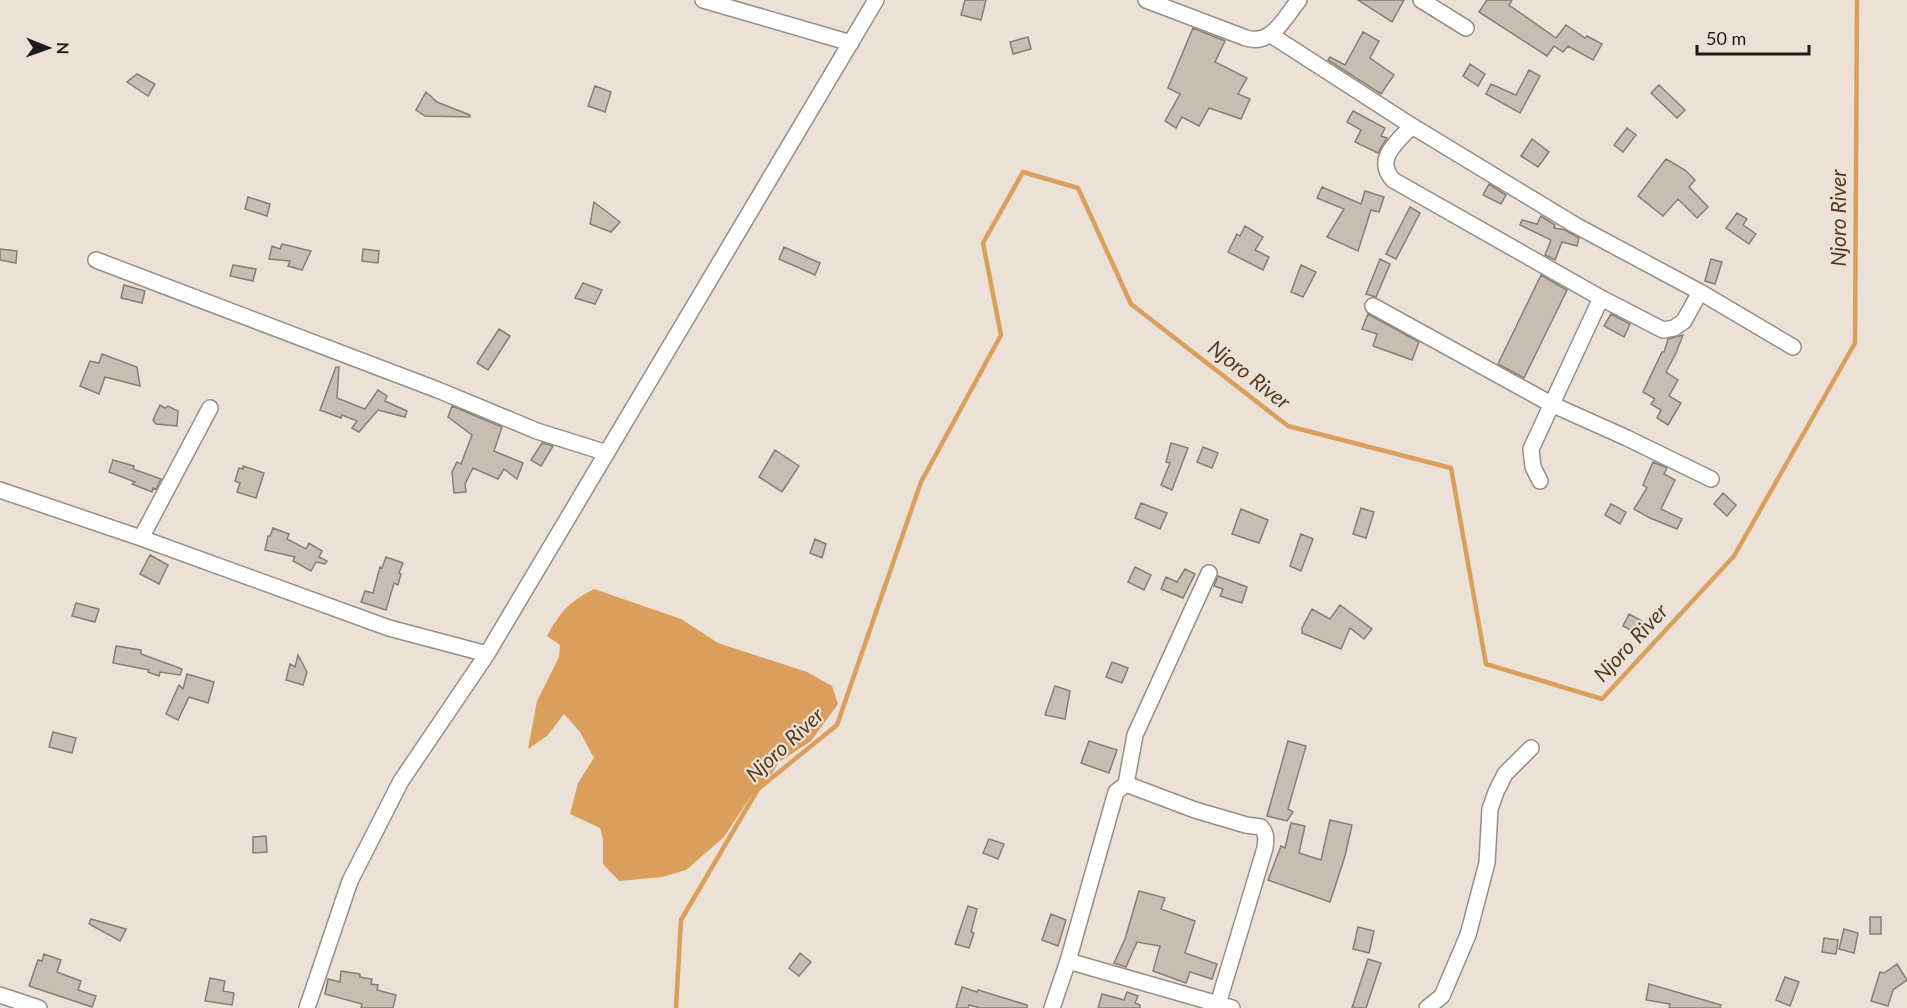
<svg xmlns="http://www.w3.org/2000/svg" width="1907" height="1008" viewBox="0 0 1907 1008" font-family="Lato,sans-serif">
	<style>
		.water { fill: #da9f5c }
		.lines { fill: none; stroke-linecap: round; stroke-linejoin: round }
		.stream { stroke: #da9f5c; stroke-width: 4.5 }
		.building { fill: #c6bdb3; stroke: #877e75; stroke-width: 1.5 }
		.minor-casing { stroke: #978e84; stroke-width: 18 }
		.minor { stroke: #fff; stroke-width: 15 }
		.labels { text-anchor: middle; stroke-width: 4.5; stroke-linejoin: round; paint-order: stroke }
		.water-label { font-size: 21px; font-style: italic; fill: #533a1d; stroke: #ebe1d7 }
	</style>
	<rect width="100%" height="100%" fill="#ebe1d7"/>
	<!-- water -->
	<path class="water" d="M594,589L681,619L718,643L807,672L832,686L838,704L811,741L779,762L771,775L751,796L724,837L686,870L662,877L619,881L603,864V839L600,828L570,814L578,783L594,758L580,732L564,714L547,736L528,749L537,701L559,657L560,645L547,636C561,611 569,602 594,589Z"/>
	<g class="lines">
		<!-- stream -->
		<path class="stream" d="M676,1008L681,920L758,789L837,725L921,482L1001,335L983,243L1023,172L1078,188L1131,304L1288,426L1451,468L1486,664L1602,699L1734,556L1855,343L1857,0"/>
	</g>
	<!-- building -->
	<path class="building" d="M965,0H986L981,20L961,15Z
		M1358,0H1404L1392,22Z
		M1487,0H1512L1509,5L1556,38L1566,25L1585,38L1587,36L1602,44L1593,60L1568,46L1563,52L1554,46L1547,56L1479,12Z
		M1193,28L1225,41L1215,62L1247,78L1238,94L1250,99L1241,119L1209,108L1199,126L1182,117L1176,128L1165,121L1180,94L1168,88Z
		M1363,32L1379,41L1370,58L1394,75L1381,94L1328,60L1330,57L1345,65Z
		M1028,37L1031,49L1013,54L1010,42Z
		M1470,64L1485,74L1478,86L1463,76Z
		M1529,70L1540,76L1520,113L1486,94L1491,84L1516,95Z
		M137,74L155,84L148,96L127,82Z
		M1659,85L1685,110L1677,118L1651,93Z
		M595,86L611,92L605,112L588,106Z
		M426,92L437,102L470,115V117L425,116L416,110Z
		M1353,111L1385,128L1381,136L1387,138L1378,153L1355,142L1361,130L1347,122Z
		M1627,128L1636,135L1623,152L1614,145Z
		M1532,139L1549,152L1538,167L1521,156Z
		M1666,159L1685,170L1695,180L1689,187L1708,207L1697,218L1678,199L1663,216L1638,196Z
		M1489,184L1506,195L1501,204L1483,195Z
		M1322,187L1361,204L1365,191L1384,197L1379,212L1371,210L1358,251L1327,237L1344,209L1317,198Z
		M248,197L270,204L267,216L245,209Z
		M594,202L620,222L611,232L590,224Z
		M1410,207L1420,213L1396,259L1386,254Z
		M1737,213L1747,219L1743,225L1756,234L1749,244L1726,228Z
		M1541,216L1555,225L1554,228L1565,230L1579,238L1577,246L1562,242L1555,260L1545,255L1551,240L1520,225L1522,220L1537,224Z
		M1245,226L1263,237L1255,250L1269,257L1263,270L1228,252L1237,234L1240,236Z
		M282,244L311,251L302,270L288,266L290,261L269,259L272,246L280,249Z
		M784,247L820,263L815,275L779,259Z
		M0,249L17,251L16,263L0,260Z
		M363,249L379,251L378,263L362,261Z
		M1380,259L1390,264L1376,297L1366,294Z
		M1711,259L1722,262L1715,284L1705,281Z
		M233,265L256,269L253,281L230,276Z
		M1301,265L1316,272L1303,297L1291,292Z
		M1541,275L1567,290L1524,378L1498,364Z
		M583,283L602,290L595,304L575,298Z
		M124,285L145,291L142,303L121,298Z
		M1368,314L1419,342L1412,360L1373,346L1377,334L1362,329Z
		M1611,314L1630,324L1624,337L1604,326Z
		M499,329L510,336L488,370L477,363Z
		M1683,335L1676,353L1666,372L1678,380L1669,396L1681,403L1668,425L1657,418L1661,410L1651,404L1655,399L1643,392L1662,352H1664L1668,339Z
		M102,354L137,367L140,386L105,377L99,394L80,386L90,361L99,363Z
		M336,367H339L337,398L365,409L378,390L387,396L385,401L407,411L405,417L378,410L359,432L352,428L357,421L342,415L341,418L320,410Z
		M160,405L165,408L168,406L178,411L177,426L156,424L153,420Z
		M452,406L502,427L494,451L523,463L517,479L504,469L498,479L473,468L465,484L466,492L454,493L452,472L457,462L461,464L472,435L448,417Z
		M542,443L553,446L541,466L531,460Z
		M1171,443L1188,448L1172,490L1161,485L1170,463L1166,462Z
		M1203,447L1218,453L1212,468L1197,462Z
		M775,450L799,466L782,492L759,477Z
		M113,460L134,466L133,469L161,479L156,489L153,488L152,492L132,484L135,482L109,472Z
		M1653,462L1667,468L1664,474L1675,480L1661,509L1682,519L1677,529L1650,518L1634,509L1647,488L1643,485Z
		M243,466L264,473L256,498L237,492L240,483L235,481L239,468L243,469Z
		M1723,493L1736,505L1727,516L1714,504Z
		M1141,503L1167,513L1160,529L1135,518Z
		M1611,504L1626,512L1620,524L1605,515Z
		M1361,508L1374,512L1366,538L1353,534Z
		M1241,509L1268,520L1259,543L1232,534Z
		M273,528L289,534L287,539L306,549L309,543L322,551L319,557L327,561L325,564L316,562L311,571L293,561L295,557L265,550L268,536H270Z
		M1301,534L1313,539L1301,571L1290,566Z
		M815,539L826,544L822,558L810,553Z
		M150,555L168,565L159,584L140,574Z
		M386,557L403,563L399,573L401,574L398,585L394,583L386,610L361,602L365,591L373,593L380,567L382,568Z
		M1135,567L1151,575L1144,590L1128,582Z
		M1185,569L1195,574L1183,598L1161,589L1166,577L1177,582Z
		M1218,576L1247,587L1242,603L1220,596L1223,589L1214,586Z
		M76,603L99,609L95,622L72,616Z
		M1340,605L1372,629L1364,639L1350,628L1341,649L1302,633V628L1312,609L1330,619Z
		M1629,614L1642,621L1636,633L1623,626Z
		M116,646L141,650V654L182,669L180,675L160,672L159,676L148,672L149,670L113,663Z
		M298,655L307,672L303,685L286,680L290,664L295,667Z
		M1112,662L1128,668L1122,683L1106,677Z
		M187,674L214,682L208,703L189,697L178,720L166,714L179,685L183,689Z
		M1055,686L1070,691L1065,719L1045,715Z
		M53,732L76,738L72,753L49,747Z
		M1089,741L1117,750L1109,773L1081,763Z
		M1288,741L1306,746L1288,809L1293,812L1287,821L1267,816Z
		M1330,820L1352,825L1345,856L1330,902L1268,880L1281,846L1285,848L1291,823L1305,826L1299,853L1321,860Z
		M266,836L267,852L253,853V837Z
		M989,839L1004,844L998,859L983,853Z
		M1139,891L1165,898L1161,909L1195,921L1185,953L1217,964L1212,979L1190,972L1186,983L1153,971L1160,946L1137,942L1126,967L1114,963L1125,939Z
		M968,906L977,909L971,932L974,933L969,948L955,944Z
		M1051,914L1066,920L1058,946L1042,940Z
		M1870,917H1881V934H1870Z
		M91,919L126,929L120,941L89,924Z
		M1358,927L1374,931L1369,953L1353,949Z
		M1844,929L1858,933L1854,953L1839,949Z
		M1824,938L1838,940L1836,954L1822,952Z
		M800,953L811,962L799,976L789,968Z
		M44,954L61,960L57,972L81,981L78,990L96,996L92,1007L29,986L38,960L42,961Z
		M1368,959L1381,963L1366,1008H1352Z
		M1897,964L1907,980L1893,990L1888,1006L1871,1001L1880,972L1884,973Z
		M341,971L360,974V977L372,979L371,984L378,985L377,990L396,995L393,1008H361L362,1004L325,994L328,979L340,982Z
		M1785,977L1799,982L1790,1006L1776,1000Z
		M210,978L225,981L223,991L234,993L232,1005L205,1001Z
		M1649,984L1721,1005L1720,1008H1669L1670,1004L1646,1000Z
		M962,987L977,992L978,990L1027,1005V1008H980L969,1005L968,1008H956Z
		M1127,992L1138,996L1135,1003L1140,1005V1008H1098L1102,994L1124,1000Z"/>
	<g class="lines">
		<!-- minor casing -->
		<g class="minor-casing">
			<path id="minor" d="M703,0L851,43
				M1146,0L1246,38C1272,46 1285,17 1299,0
				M1421,0L1466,28
				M1271,35L1412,126L1575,225L1700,292L1793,347
				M1412,126C1397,142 1374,159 1393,180L1601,298L1663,330L1674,328L1684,321L1700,292
				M96,260L438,390L537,431L607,453
				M1373,306L1551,404L1627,438L1711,479
				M1540,481L1533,467L1531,449L1601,298
				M0,490L141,538L389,628L487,654
				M141,538L210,408
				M1126,784L1135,735L1209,573
				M1068,961L1232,1008
				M0,995L39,1008
				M307,1008L350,881L401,781L487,654L876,0
				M1052,1008L1068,961L1116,792L1126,784L1195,810L1246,825L1261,827C1267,834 1266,839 1265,848L1218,1004
				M1427,1008L1442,996L1468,935L1487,863L1490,809L1496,792L1505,774L1531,748"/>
		</g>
		<!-- minor -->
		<use href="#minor" class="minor"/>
	</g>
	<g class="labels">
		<!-- water labels -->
		<g class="water-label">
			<text transform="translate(1839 218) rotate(-90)" y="7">Njoro River</text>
			<text transform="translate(1249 375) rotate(38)" y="7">Njoro River</text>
			<text transform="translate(1631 643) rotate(-47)" y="7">Njoro River</text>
			<text transform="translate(785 745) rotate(-43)" y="7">Njoro River</text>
		</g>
	</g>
	<!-- north arrow -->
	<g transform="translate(48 48) rotate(91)" stroke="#ebe1d7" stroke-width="4.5" paint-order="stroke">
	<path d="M0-4.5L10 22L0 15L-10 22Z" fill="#1f1b18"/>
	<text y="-9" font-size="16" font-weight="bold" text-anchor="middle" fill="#1f1b18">N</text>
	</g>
	<!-- scale -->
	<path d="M1697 45v9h112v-9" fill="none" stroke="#1f1b18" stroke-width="3"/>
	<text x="1706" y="45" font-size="18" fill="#1f1b18" stroke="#ebe1d7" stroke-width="4.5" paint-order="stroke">50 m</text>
</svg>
